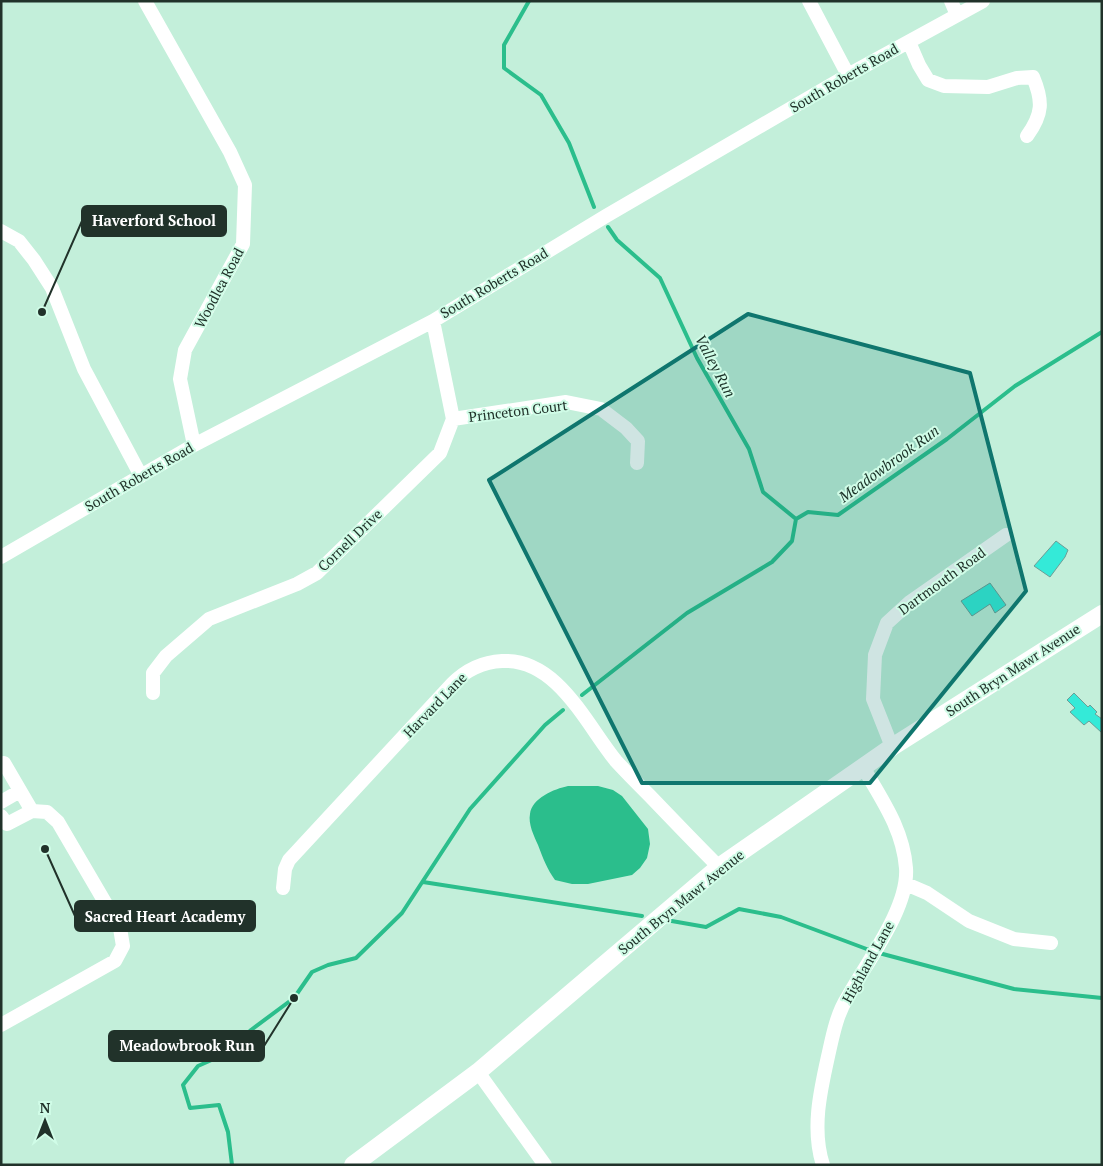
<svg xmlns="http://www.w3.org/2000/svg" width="1103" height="1166" viewBox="0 0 1103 1166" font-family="'PT Serif',serif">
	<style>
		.water { fill: #2bbe8c }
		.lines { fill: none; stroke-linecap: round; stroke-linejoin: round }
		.stream { stroke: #2bbe8c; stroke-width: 4 }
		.building { fill: #34ead8; stroke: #6c9d96 }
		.minor { stroke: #fff; stroke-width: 14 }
		.major { stroke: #fff; stroke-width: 18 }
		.marked { fill: #0f766e; fill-opacity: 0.2; stroke: #0f766e; stroke-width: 4; stroke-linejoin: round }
		.labels { text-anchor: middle; stroke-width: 4; stroke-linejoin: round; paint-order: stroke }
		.street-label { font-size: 14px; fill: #21322a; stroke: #d0fce7 }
		.water-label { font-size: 15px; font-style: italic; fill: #193026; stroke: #d0fce7 }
		.leader { fill: none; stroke: #21322a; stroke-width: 2 }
		.callout-dot { fill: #21322a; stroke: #d0fce7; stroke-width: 2 }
		.callout { fill: #21322a; stroke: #21322a; stroke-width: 2 }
		.callout-label { font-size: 15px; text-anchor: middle; font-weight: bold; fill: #fff }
	</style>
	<rect width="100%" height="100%" fill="#c3efda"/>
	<!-- water -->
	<path class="water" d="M568,786H598L613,790L622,796L648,829L650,844L647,858L640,868L632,875L588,884H572L555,880C547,869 543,858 538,845C534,836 528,824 530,814C532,798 554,789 568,786Z"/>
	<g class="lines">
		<!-- stream -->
		<path class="stream" d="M529,1L504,45V68L541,95L569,143L594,207
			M608,227L617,240L660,278L697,358L749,449L763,492L796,519
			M582,695L687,613L772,562L792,541L796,519L808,512L838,515L947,439L1015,386L1102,332
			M423,882L642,916
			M666,920L706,927L739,909L781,917L872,951
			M879,953L1014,989L1102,998
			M232,1165L228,1132L219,1105L190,1108L183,1085L198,1066L225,1054L251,1030L294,998L312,972L328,965L356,958L402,913L470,809L545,725L563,710"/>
	</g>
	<!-- building -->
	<path class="building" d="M1056,541L1068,550L1065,557L1050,577L1034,566Z
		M990,583L1006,605L995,613L990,604L972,616L961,601Z
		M1074,693L1088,707L1090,705L1097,712L1095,714L1102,719V733L1089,721L1084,725L1070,712L1075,708L1067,700Z"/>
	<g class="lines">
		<!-- minor -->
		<path class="minor" d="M145,1L230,152L245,185L243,244L185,350L180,379L194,445
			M809,1L848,75
			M951,1L957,15
			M909,42L919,65L928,80L944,86L988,87L1017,78L1033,77C1043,101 1043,114 1027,136
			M1,231L19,241L34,260L52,288L84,369L141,476
			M453,419L566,402L601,409L626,428L638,441L637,463
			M1,557L194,445L433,321L606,216L848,75L983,1
			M153,693V673L166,656L209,619L297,584L317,573L440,453L453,419L433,321
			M892,747L873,699L875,655L887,623L910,602L1006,535
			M1,765L4,763L32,811L7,824L1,816
			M1,802L20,791
			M906,884L927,893L969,921L1014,939L1051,943
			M283,888L285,869L289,860L452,684C466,670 482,662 502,661C557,658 586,724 616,761C627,773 639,785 650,796C673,820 696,844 719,867
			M1,1025L115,961L123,946L120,928L58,822L47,812L32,811
			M478,1072L545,1165
			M823,1165C811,1128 821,1088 829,1052C833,1034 837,1014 847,998C866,963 909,908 906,868C903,829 882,800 863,767"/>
		<!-- major -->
		<path class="major" d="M353,1165L478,1072L719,867L892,747L1102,614"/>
	</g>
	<!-- marked area -->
	<path class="marked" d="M748,314L970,373L1026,591L870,783H642L489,480Z"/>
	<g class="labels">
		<!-- street labels -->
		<g class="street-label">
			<text transform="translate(844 78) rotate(-30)" y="5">South Roberts Road</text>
			<text transform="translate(494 283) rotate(-31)" y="5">South Roberts Road</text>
			<text transform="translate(219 288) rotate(-62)" y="5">Woodlea Road</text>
			<text transform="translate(518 411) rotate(-7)" y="5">Princeton Court</text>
			<text transform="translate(139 477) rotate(-30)" y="5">South Roberts Road</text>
			<text transform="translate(350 540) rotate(-44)" y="5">Cornell Drive</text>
			<text transform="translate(942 581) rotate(-36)" y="5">Dartmouth Road</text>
			<text transform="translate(1013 670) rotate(-33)" y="5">South Bryn Mawr Avenue</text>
			<text transform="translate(435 705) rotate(-46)" y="5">Harvard Lane</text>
			<text transform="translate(681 902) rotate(-39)" y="5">South Bryn Mawr Avenue</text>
			<text transform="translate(868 962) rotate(-61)" y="5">Highland Lane</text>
		</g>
		<!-- water labels -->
		<g class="water-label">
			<text transform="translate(715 366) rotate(62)" y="5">Valley Run</text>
			<text transform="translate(889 464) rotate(-36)" y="5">Meadowbrook Run</text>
		</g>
	</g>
	<!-- callouts -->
	<path class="leader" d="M42 312L82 221M45 849L75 916M294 998L264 1046"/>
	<g class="callout-dot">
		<circle cx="42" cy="312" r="5"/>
		<circle cx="45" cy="849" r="5"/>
		<circle cx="294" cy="998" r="5"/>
	</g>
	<g class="callout">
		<rect x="82" y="206" width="144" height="30" rx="5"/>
		<rect x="75" y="901" width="180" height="30" rx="5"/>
		<rect x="109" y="1031" width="155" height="30" rx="5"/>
	</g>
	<g class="callout-label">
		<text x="154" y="226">Haverford School</text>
		<text x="165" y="922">Sacred Heart Academy</text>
		<text x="187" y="1051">Meadowbrook Run</text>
	</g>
	<!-- border -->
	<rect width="1103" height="1166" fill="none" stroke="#21322a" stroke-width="5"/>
	<!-- north arrow -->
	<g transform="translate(45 1121)" stroke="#d0fce7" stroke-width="4" paint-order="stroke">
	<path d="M0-4L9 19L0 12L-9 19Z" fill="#21322a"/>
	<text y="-8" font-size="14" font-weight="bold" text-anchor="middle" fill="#21322a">N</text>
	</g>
</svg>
